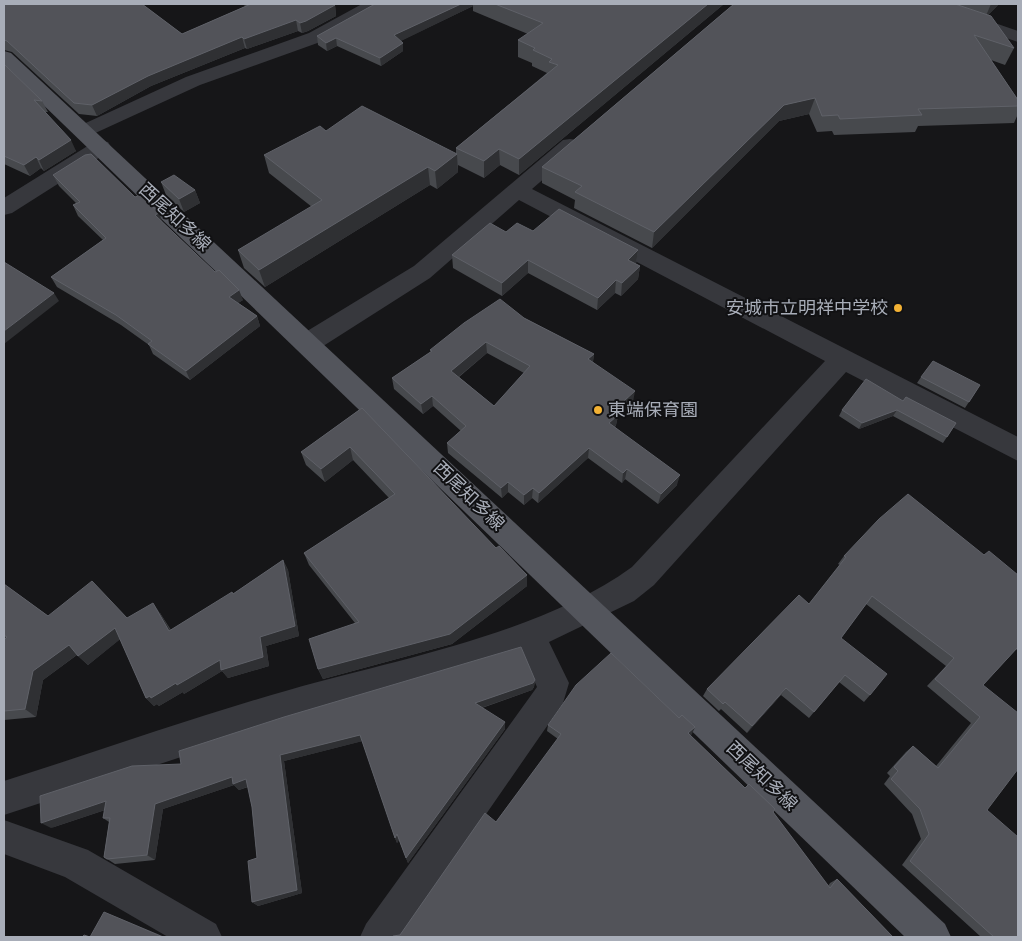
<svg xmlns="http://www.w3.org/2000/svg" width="1022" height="941" viewBox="0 0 1022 941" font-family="'PT Sans','Noto Sans JP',sans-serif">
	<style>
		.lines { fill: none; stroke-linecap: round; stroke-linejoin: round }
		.street { fill: #37383d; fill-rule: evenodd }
		.primary { fill: #53555c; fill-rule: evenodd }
		.wall { fill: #47494d; fill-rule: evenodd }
		.shaded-wall { fill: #2f3033 }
		.building { fill: #525359; stroke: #5f6168; fill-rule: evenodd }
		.poi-dot { fill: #f2b134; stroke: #111113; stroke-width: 2 }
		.labels { text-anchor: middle; stroke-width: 4; stroke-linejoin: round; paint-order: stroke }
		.street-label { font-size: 18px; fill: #a8adb8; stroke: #111113 }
		.poi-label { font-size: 18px; fill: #a8adb8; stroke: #111113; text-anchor: end }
	</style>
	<rect width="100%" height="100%" fill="#161618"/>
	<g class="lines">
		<!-- street -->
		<path class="street" d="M362,4H384L381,8L323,41L200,85L91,135L84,137L77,135L74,131L77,127L186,77L309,33Z
			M915,4H940L1018,31V42L918,8Z
			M570,139L577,140L580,145L577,150L532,189L1018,437V461L846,372L654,585L634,601L549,642L569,683L563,703L401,937H360L366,924L537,687L522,653L392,693L288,722L4,815V781C99,751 193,717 289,690C398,659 540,634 632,567L825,361L519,200L430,278L317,350L308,352L299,350L296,343L299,336L414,266L563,140Z
			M101,141L108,142L111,147L108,152L12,213L4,215V198L94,142Z
			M4,820L88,850L216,924L222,937H168L65,877L4,854Z"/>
		<!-- primary -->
		<path class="primary" d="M4,51L11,53L945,924L951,937H905L4,67Z"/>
	</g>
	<!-- wall -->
	<path class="wall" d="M4,4H145L143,5L182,34L246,6L241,4H332L335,5L336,16L308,31L302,33L298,31L247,49L245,48L151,86L97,116L79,114L12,52L4,50Z
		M375,4H724L519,175L500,165L484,178L458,165V172L437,189L430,185L265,287L244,268L238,250L312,207L269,173L264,155L326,131L456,154V148L547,73L532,66V63L518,57V40L528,34L473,11V6L400,41L403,43V51L381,66L337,46L327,51L318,45L317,36Z
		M734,4H999L988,15L1014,48L1005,65L991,60L1018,100V114L1014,123L918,126L915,132L834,135L832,131L817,132L809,114L779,121L652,248L574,208L575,200L542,183V167Z
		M4,64L42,101L48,112H45L76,151L44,171L41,168L30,176L4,164Z
		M53,175L163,223L243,300L238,303L257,316L260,326L190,380L153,354L149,345L121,325L57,287L51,277L103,240L78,216L73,205L76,203L59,186Z
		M161,182L195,190L200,203L184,212L166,195Z
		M533,231L638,250L636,264L640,266L638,279L621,296L615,293L597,310L528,273L502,296L453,268L452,255L506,232Z
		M524,318L594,354L593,362L633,402L618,416L616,425L615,427L677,485L658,504L625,479L622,483L588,458L538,503L532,498L524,505L508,492L502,498L448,453L447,443L461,431L433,406L423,414L394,389L392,378L431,352L430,350ZM487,353L524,373L494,406L459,377Z
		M921,377L980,385L965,408L917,383Z
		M903,401L956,423L943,443L893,416L859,429L839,416L842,410Z
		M362,408L527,586L452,644L323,679L318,669L355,623L309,565L304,553L389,498L353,460L325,482L306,465L301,452Z
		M984,555L1018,575V651L1016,649L983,685L987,810L1018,937H981L902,865L921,839L912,814L884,784L890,776L887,773L906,752L913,746L936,766L971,723L927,686L946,666L866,604L841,638L870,695L864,702L839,682L809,718L781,695L747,733L721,709L719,711L703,696L707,689L809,604L840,565L838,564L844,556Z
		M283,560L288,570L299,636L266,646L269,666L228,678L222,671L184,694L183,692L159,706L157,704L154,706L146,698L120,639L88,665L77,655L43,680L36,717L4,720V640L6,638L4,637V584L48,616L127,618L160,613L171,630L233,594Z
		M535,680L534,687L532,690L482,708L505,729L408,863L399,840L397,843L395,838L362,741L284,761L302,893L258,906L252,902L257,858L252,807L248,787L239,790L234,785L163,809L155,860L115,864L104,857L109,822L103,818L105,810L51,828L181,764Z
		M548,725L692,734L690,735L745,788L773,812L828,886L830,883L837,879L893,937L400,935L496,822L558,739L547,731Z"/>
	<!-- shaded-wall -->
	<path class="shaded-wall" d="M461,4H473V6L395,44L394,35Z
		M708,4H724L519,175V159Z
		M991,4H999L985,18Z
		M335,5L336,16L308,31L302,33L300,23Z
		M296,20L298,31L247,49L244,39Z
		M242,37L245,48L151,86L97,116L92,105L148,76Z
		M336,38L337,46L327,51L326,43Z
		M403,43V51L381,66L380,58Z
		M815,98L809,114L779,121L652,248L654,232L784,105Z
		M71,140L76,151L44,171L39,160Z
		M499,149L500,165L484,178V161Z
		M457,154L458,172L437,189L435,171Z
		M36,157L41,168L30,176L24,165Z
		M428,167L430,185L265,287L259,270Z
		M195,190L200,203L184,212L179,199Z
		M159,213L163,223L155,215Z
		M638,250L636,264L628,260Z
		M528,260V273L502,296V283Z
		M640,266L638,279L621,296L622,283Z
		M616,280L615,293L597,310L598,298Z
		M239,290L243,300L232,307L229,297Z
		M54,293L59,301L4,344V331Z
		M257,316L260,326L190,380L186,371Z
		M486,342L487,353L452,382L451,371Z
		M594,354L592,365L588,359Z
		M635,391L633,402L618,416L616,425L607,433L609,423L613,411Z
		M432,396L433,406L423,414L421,404Z
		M897,410L893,416L859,429L862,423Z
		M350,447L353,460L325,482L321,469Z
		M589,448L588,458L538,503L539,493Z
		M627,469L625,479L622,483L623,473Z
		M680,475L677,485L658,504L661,494Z
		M508,482V492L502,498L501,488Z
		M533,488L532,498L524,505V495Z
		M283,560L288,570L299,636L266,646L269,666L228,678L222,671L184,694L183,692L159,706L157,704L154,706L146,698L176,683L260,637Z
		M527,575V586L452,644L323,679L318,669Z
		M153,603L160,613L176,640L169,631Z
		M115,628L123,637L88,665L78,656Z
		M69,645L78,654L43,680L36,717L25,709L33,671Z
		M535,680L534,687L532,690L475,710V703Z
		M786,688L781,695L747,733L752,726Z
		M505,722V729L408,863L406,858Z
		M695,727L692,734L685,740L688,733Z
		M360,735L363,741L284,761L302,893L258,906L252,902L280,755Z
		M232,777L246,779L252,785L239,790L234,785L163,809L155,860L147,855L155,804Z
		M106,801L114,807L51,828L41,823Z
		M397,834L400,839L397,843L395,838Z
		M104,912L117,917L165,937H163Z"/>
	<!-- building -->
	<path class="building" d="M4,4H142L182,34L251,4H332L335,5L306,21L300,23L296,20L244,39L242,37L148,76L92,105L74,103L7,41L4,40Z
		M375,4H461L394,35L403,43L380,58L336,38L326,43L317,36Z
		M495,4H708L519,159L499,149L484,161L456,148L558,65L549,62L552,59L533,50L535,48L518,40L543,23Z
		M734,4H955L991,16L1014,48L974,35L1018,100V106L918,109L922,115L840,119L838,115L822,116L815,98L784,105L654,232L575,192L582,186L542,167Z
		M4,64L42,101L34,100L71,140L39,160L36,157L24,165L4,156Z
		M362,106L457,154L435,171L428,167L259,270L238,250L322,200L264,155L320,126L326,131Z
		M91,154L135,197L140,195L159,213L155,215L215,272L219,270L239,290L229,297L257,316L186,371L148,344L152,341L116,315L51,277L106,238L73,205L80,202L53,175L85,155Z
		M174,175L195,190L179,199L161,182Z
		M559,209L638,250L628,260L640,266L622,283L616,280L598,298L528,260L502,283L452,255L490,223L506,232L517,223L533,231Z
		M4,262L54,293L4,331Z
		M500,299L524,318L594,354L588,359L635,391L613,411L618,415L609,423L680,475L661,494L627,469L623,473L589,448L539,493L533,488L524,495L508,482L501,488L447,443L466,426L432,396L421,404L392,378L432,351L430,350L464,323ZM486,342L530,366L494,406L451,371Z
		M933,361L980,385L969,402L921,377Z
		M866,379L903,401L906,397L956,423L947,437L897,410L862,423L842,410Z
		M362,408L496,548L499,546L527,575L450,634L318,669L309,639L359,622L304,553L395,494L350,447L321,469L301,452Z
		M908,494L984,555L989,551L1018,575V647L983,685L1018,713V769L987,810L1018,837V937H994L910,861L929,834L920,809L891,779L898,771L894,767L913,746L938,768L980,717L935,679L954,658L872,596L841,638L887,674L870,695L845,675L814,712L786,688L752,726L725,702L723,704L707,689L799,595L809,604L846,557L844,556L879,519Z
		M283,560L295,626L260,637L263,657L221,670L220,660L177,685L176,683L151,698L150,696L146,698L115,628L78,656L69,645L33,671L25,709L4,711V640L7,637L4,635V584L48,616L92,581L127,618L153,603L169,631L232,592L233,594Z
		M521,647L535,680L533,683L475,703L505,722L406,858L397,834L395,838L360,735L280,755L297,890L252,902L248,861L257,858L252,807L246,779L233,784L232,777L155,804L147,855L107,859L104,857L110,818H103L106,801L41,823L40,796L132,766L181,764L179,751L284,717Z
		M611,653L679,718L682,715L695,727L688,733L745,788L749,784L775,809L773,812L830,888L837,879L893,937H393V936L400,935L485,813L496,822L561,734L548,725L576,685Z
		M104,912L163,937H82L84,935L90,937Z"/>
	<!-- markers -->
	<g class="poi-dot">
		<circle cx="898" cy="308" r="5"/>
		<circle cx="598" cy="410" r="5"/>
	</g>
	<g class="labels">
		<!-- street labels -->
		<g class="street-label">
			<text transform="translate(175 217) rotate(43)" y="6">西尾知多線</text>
			<text transform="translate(469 496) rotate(44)" y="6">西尾知多線</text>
			<text transform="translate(762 776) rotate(44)" y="6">西尾知多線</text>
		</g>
		<!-- poi labels -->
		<g class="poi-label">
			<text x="888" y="314">安城市立明祥中学校</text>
			<text x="608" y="416" text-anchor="start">東端保育園</text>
		</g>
	</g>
	<!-- border -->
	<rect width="1022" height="941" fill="none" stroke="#a8adb8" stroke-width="10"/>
</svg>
